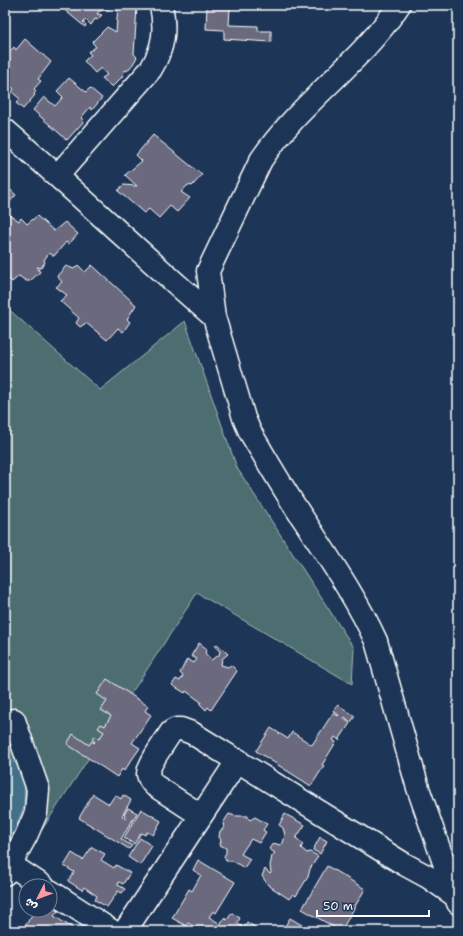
<svg xmlns="http://www.w3.org/2000/svg" width="463" height="936" viewBox="0 0 463 936" font-family="'Shantell Sans','Playpen Sans Arabic',sans-serif">
	<style>
		.green { fill: #4d6e6f; stroke: #a6b6b7 }
		.water { fill: #436f88; stroke: #8ea9b8 }
		.building { fill: #6a697e; stroke: #fff }
		.lines { fill: none; stroke-linecap: round; stroke-linejoin: round }
		.minor-casing { stroke: #fff; stroke-width: 25 }
		.minor { stroke: #1d3557; stroke-width: 22 }
	</style>
	<rect width="100%" height="100%" fill="#1d3557"/>
	<filter id="ink" filterUnits="userSpaceOnUse"><feTurbulence type="fractalNoise" baseFrequency=".025" numOctaves="2"/><feDisplacementMap in="SourceGraphic" scale="8" xChannelSelector="R" yChannelSelector="G"/><feConvolveMatrix kernelMatrix="1 2 1 2 8 2 1 2 1" color-interpolation-filters="sRGB"/></filter>
	<g filter="url(#ink)">
		<!-- green -->
		<path class="green" d="M5,306L100,390L185,321L237,468L354,648L352,684L197,593L5,886Z"/>
		<!-- water -->
		<path class="water" d="M5,754L25,772L24,806L8,849L5,855Z"/>
		<!-- building -->
		<path class="building" d="M63,5H111L109,9H105L98,12L97,14L102,15L97,20L95,19L91,25L86,20L83,22L86,25L85,27L61,7Z
			M207,5H242V8H230L229,25L258,26V31H271V42L224,39V30L206,29Z
			M118,6L137,7L134,54L137,57L133,64L127,71L125,70L122,77L112,87L102,78L107,75L101,68L95,73L84,61L91,55L88,52L96,47L92,42L107,27L116,32Z
			M25,39L51,62L38,79L41,81L34,89L36,91L34,94L35,95L23,109L16,103L20,99L12,92L14,89L5,81V56L14,47L16,50Z
			M69,78L86,92L90,88L102,98L92,110L90,107L81,118L84,121L67,140L33,110L44,97L55,106L63,97L57,91Z
			M153,135L202,175L192,186L188,185L181,192L190,198L177,212L170,206L159,218L149,209L144,213L118,191L123,185L137,186L125,175L142,161L136,155Z
			M5,185L16,195L5,207Z
			M10,215L19,221L21,218L27,224L37,216L54,231L65,222L78,234L69,244L66,242L54,256L49,253L44,260L45,262L41,268L37,267L40,272L30,281H26L19,276L12,282L5,275V229L9,226L5,221Z
			M78,265L85,272L92,265L136,305L127,319L130,322L123,332L118,328L107,340L86,323L80,327L76,323L79,318L60,301L67,295L56,287L62,282L57,276L66,266L74,269Z
			M199,643L207,649L205,653L211,660L219,655L220,651L215,647L217,644L228,654L222,659L221,665L228,667L231,665L237,671L211,710L208,707L206,710L200,704L201,702L186,691L185,693L172,685L176,679L180,681L183,676L180,673L187,659L194,663L197,659L191,656Z
			M107,679L148,706L145,711L151,715L132,743L140,748L124,771L122,769L117,777L67,744L73,734L89,745L92,741L94,743L95,742L92,739L94,736L99,739L104,732L98,728L101,724L105,726L111,716L101,710L107,701L97,694Z
			M338,705L355,716L351,722L345,717L344,719L350,723L339,740L335,737L333,740L336,742L322,765L324,766L311,786L256,751L271,728L288,739L292,732L312,745L333,713L338,716L339,715L333,711Z
			M93,794L109,804L115,795L121,799L123,795L131,800L122,816L126,819L127,817L124,815L128,808L137,813L121,839L132,846L129,849L79,818Z
			M141,809L161,821L153,835L147,832L145,835L141,833L134,844L124,838Z
			M229,814L235,816H248V818L250,820L255,817L267,824L263,830L266,832L259,843L251,839L241,854L250,859L244,868L233,861H226L224,856L226,853V848L220,845L221,840L219,837L220,831L224,828L223,823Z
			M285,814L305,825L296,838L303,844L301,848L307,853L310,852L318,856L310,869L308,877L296,896L293,894L289,899L268,885L262,876L265,869L270,874L271,873L270,866L272,856L275,853L269,849L273,843L280,845L283,843L285,835L283,828L279,825Z
			M320,837L327,841L320,854L313,850Z
			M140,838L152,846L140,865L128,857Z
			M92,847L105,854L101,860L114,868L116,865L130,873L123,884L119,882L118,885L125,889L122,893L118,891L107,907L95,900L97,896L84,887L82,890L68,881L74,872L64,866L72,853L83,860Z
			M198,860L235,882L216,913L213,911L209,917L219,923L214,931H201L188,923L186,926L172,918L189,889L192,891L201,875L193,870Z
			M327,866L365,889L341,931L302,909Z
			M50,906L58,911L54,916L77,931H22L35,910H50Z
			M232,913L240,918L237,923L244,928L247,922L259,930L258,931H216L224,918L227,920Z
			M290,918L312,931H282Z"/>
		<g class="lines">
			<!-- minor casing -->
			<g class="minor-casing">
				<path id="minor" d="M399,5C361,63 300,102 261,160L208,271L214,317L244,418L250,432C268,462 286,494 306,523C331,562 357,599 376,641L418,788L458,903
					M5,130C76,191 143,256 214,317
					M58,175L151,69C164,47 166,30 161,5
					M200,815L154,785C151,782 149,779 148,774C148,764 165,742 171,732L176,729H181L192,733L404,864L428,877L454,895
					M11,865L43,886
					M5,874L26,836L36,813L38,789L14,720
					M50,891L112,931
					M125,931L238,760"/>
			</g>
			<!-- minor -->
			<use href="#minor" class="minor"/>
		</g>
	</g>
	<!-- margin -->
	<rect width="463" height="936" fill="none" stroke="#1d3557" stroke-width="20"/>
	<rect x="10" y="10" width="443" height="916" fill="none" stroke="#fff" stroke-width="1.5" filter="url(#ink)"/>
	<!-- north arrow -->
	<g transform="translate(38 898) rotate(228)"><circle r="19" fill="#1d3557" stroke="#77869a"/>
	<path d="M0-3L7 15L0 10L-7 15Z" fill="#ff9aa2"/>
	<text y="-6" font-size="11" font-weight="bold" text-anchor="middle" fill="#ffffff">ش</text>
	</g>
	<!-- scale -->
	<path d="M317 910v6h112v-6" fill="none" stroke="#ffffff" stroke-width="2"/>
	<text x="323" y="910" font-size="12" fill="#ffffff" stroke="#1d3557" stroke-width="3" paint-order="stroke">50 m</text>
</svg>
